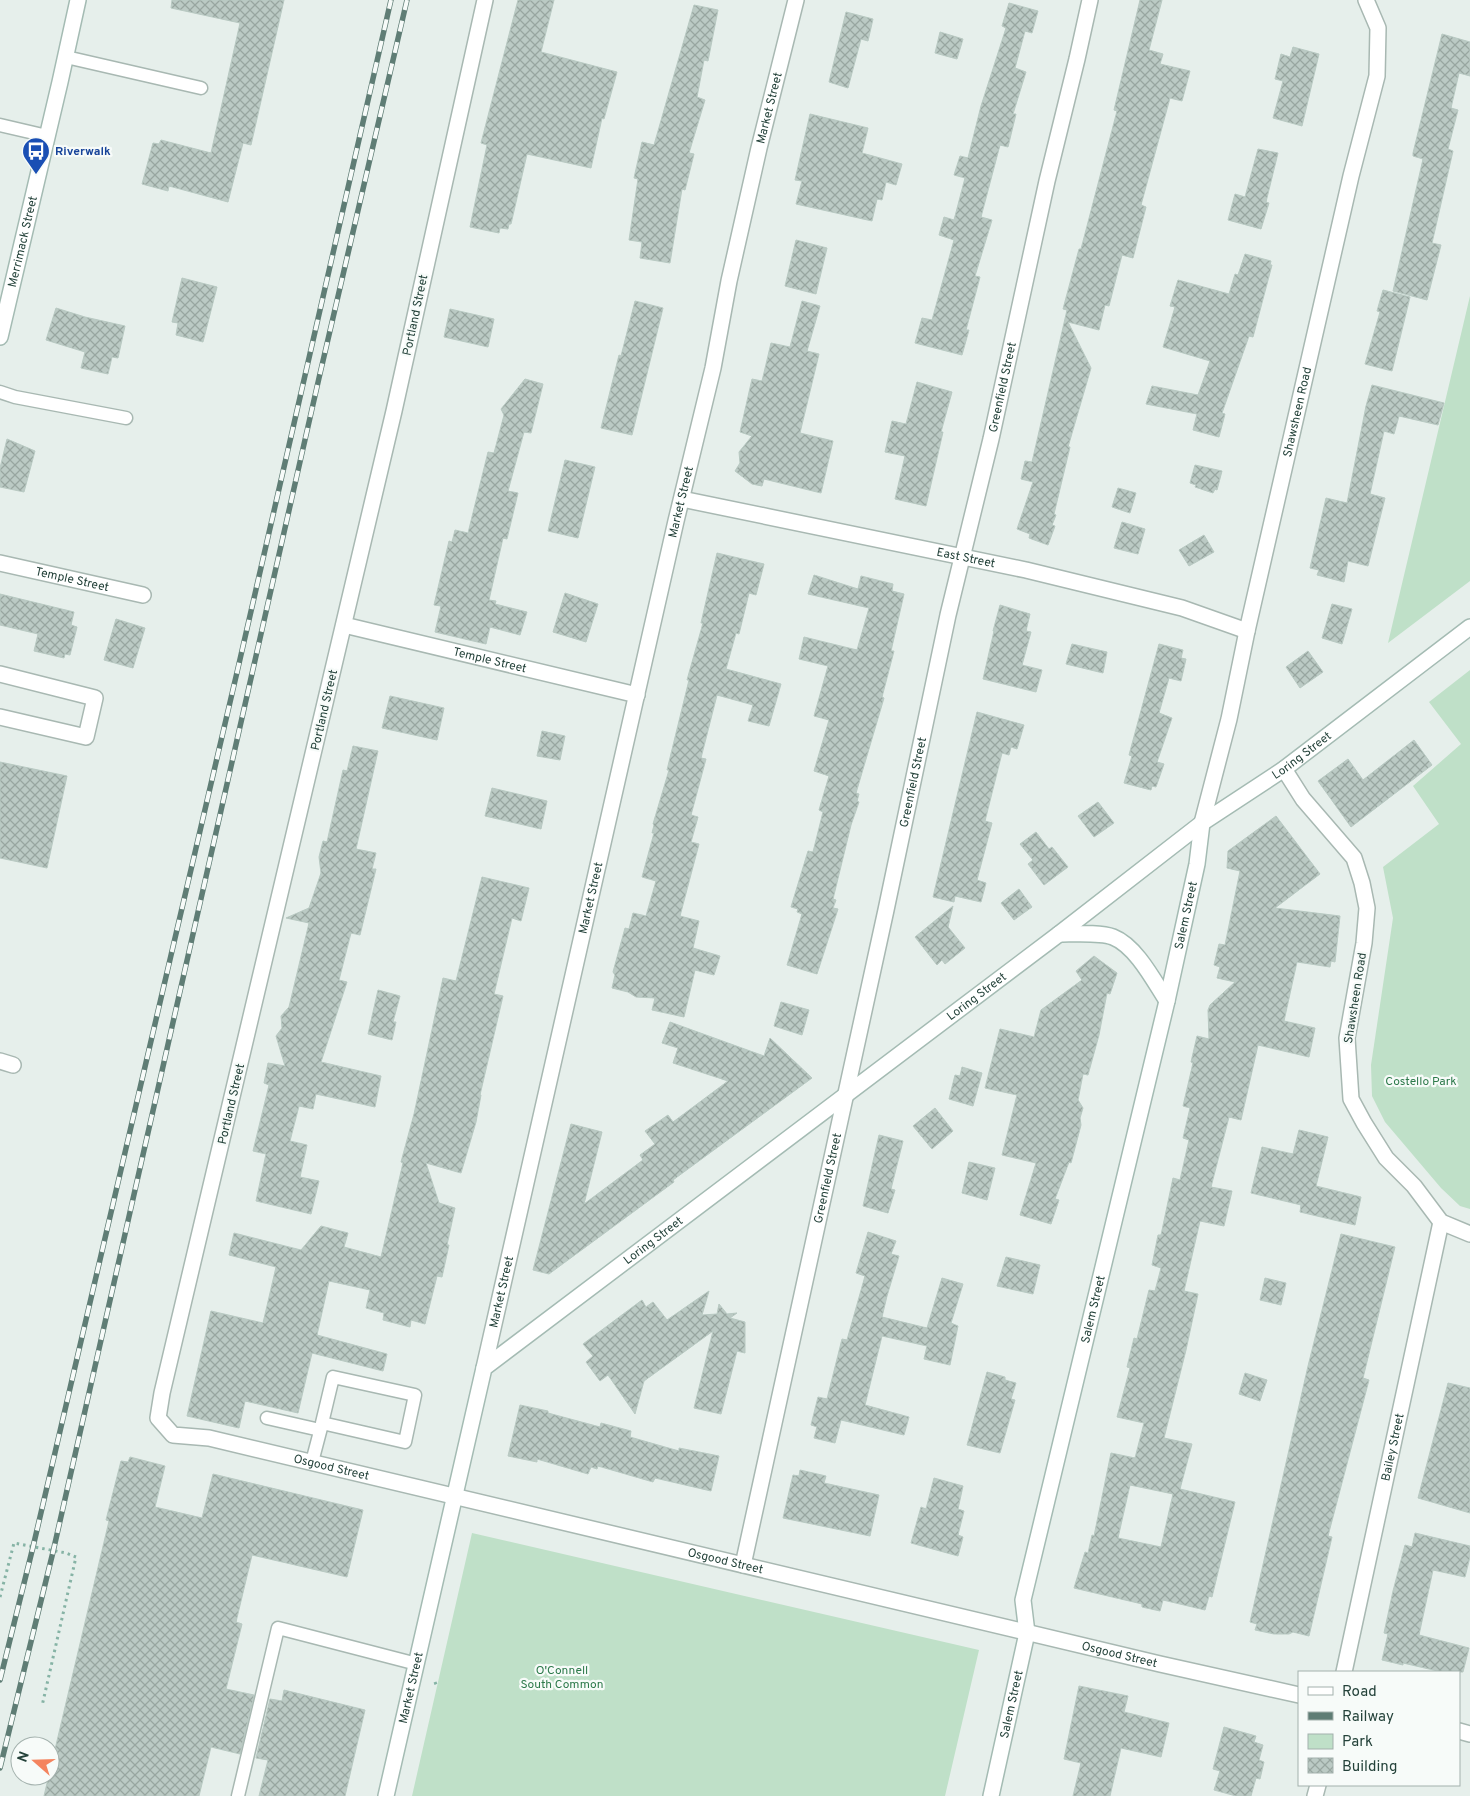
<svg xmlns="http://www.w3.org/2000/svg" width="1470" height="1796" viewBox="0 0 1470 1796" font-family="Overpass,sans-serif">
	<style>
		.green { fill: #bfe0c8 }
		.building { fill: url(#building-cross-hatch); stroke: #b8c9c2; fill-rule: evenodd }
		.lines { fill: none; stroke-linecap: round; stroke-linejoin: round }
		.lane-casing { stroke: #a8b8b2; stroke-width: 15 }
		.street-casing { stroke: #a8b8b2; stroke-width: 18 }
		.secondary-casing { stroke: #a4bbb3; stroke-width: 18 }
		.path { stroke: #86b3a5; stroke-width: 3; stroke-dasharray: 2.5 4; stroke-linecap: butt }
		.lane { stroke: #fff; stroke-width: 12 }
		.street { stroke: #fff; stroke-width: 15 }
		.secondary { stroke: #fff; stroke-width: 15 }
		.rail-casing { stroke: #5f7d75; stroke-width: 5.5 }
		.rail { stroke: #f7fbf9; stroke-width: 4; stroke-dasharray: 11; stroke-linecap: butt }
		.labels { text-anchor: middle; stroke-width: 4.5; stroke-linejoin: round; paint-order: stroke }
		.street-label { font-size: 12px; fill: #24423a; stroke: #f7fbf9 }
		.transit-label { font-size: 12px; font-weight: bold; fill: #164399; stroke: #f7fbf9; text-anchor: start }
		.park-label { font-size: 12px; fill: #2d7a4b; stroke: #f7fbf9 }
	</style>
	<defs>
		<pattern id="building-cross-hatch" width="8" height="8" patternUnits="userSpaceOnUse" patternTransform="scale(1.25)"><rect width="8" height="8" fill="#bbcac4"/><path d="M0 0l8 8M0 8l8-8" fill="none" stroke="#98a6a0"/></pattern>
	</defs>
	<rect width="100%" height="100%" fill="#e6efeb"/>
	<!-- green -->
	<path class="green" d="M1470,296V581L1388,643Z
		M1470,670V1209L1460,1206L1441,1188L1385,1122L1372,1096L1371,1065L1393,918L1383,867L1439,824L1413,786L1461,744L1429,702Z
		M472,1533L979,1650L945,1796H412Z"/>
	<!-- building -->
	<path class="building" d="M172,0H284L251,145L243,143L228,202L169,186L168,191L142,184L153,143L159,144L161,140L211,153L240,23L171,8Z
		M518,0H554L541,52L617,72L604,119L602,118L591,168L527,154L511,224H509L508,229L500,228L499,233L470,227L487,145L481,143Z
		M1140,0H1162L1149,50L1163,54L1160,64L1190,71L1182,101L1170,98L1141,205L1146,207L1133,258L1122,255L1109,306L1105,305L1099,330L1068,322L1091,368L1068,447H1070L1054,514L1056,515L1052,525L1055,526L1048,545L1029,538L1030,534L1017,529L1033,482L1021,479L1025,461L1032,462L1067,310L1063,309L1079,249H1081L1117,111L1114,110Z
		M1009,3L1038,11L1032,33L1025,31L1015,68L1026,72L1013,114H1016L1008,147L1000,145L981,217L992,220L975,276L980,277L966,330H969L962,355L915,343L922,318L932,320L954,240L939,235L944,217L954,220L965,178L954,175L960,156L968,158L981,106L1006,28L1002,26Z
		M694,5L718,10L708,61L704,60L697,97L705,100L689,153L694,154L685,190L682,189L670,263L640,258L642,242L629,240L638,179L634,178L642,142L654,145Z
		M846,12L873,19L868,41L861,39L848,88L829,82Z
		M940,32L963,39L957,59L935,53Z
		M1442,34L1470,42V76L1459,73L1451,108L1458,110L1448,149L1453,151L1432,243L1441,245L1427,300L1393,291L1423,159L1413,156V153Z
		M1293,47L1319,54L1302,126L1273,118L1283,81L1275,79L1281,54L1290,57Z
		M810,114L868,128L862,153L902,164L896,185L886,182L882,200L877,199L872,221L796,204L802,181L795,180Z
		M1258,149L1278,153L1266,202L1269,203L1261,229L1228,220L1235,194L1245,197Z
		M796,240L827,248L816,294L785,286Z
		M1245,254L1271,261L1270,265H1272L1253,337L1249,336L1222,413L1225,414L1219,437L1193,430L1197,414L1146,404L1152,386L1198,395L1210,361L1163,347L1175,307L1170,306L1178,280L1229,294L1235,274L1238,275Z
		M182,278L217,287L203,342L176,335L178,323L172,322Z
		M1383,290L1410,297L1392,371L1365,364L1380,312L1377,311Z
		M635,301L663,308L632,435L601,428L619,355L621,356Z
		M802,301L820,306L807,351L819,354L800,433L833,441L821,493L764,479L762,486L752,484L735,471L740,463L739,452L752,436L740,432L752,379L762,381L771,343L790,347Z
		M56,308L85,317L125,326L118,358L112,357L108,374L81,368L85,352L46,340Z
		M450,309L494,319L488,347L444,337Z
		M525,379L543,384L531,433L524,432L508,491L518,493L507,539L503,538L489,600L496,601L495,604L527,612L520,635L490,627L486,644L435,632L441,606L434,605L449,541L452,542L455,530L468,533L488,452L494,453L504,415L501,409Z
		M917,382L952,392L941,432H943L926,506L895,499L905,456L885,452L892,421L906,424Z
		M1372,385L1444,403L1438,425L1399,416L1394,434L1384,431L1370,494L1385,498L1368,566L1348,561L1344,582L1317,575L1319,570L1310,568L1326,498L1347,503L1366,406Z
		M7,439L35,451L24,492L0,487V468Z
		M565,460L595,467L578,538L548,531Z
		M1195,465L1222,471L1217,490L1215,489L1213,493L1195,487L1196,485L1190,483Z
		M1118,488L1136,493L1130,513L1112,507Z
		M1122,522L1145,529L1138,554L1114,548Z
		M1204,535L1214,552L1189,566L1179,550Z
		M717,553L764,564L756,595L749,593L739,634L736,633L726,669L781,684L769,726L748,721L753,705L717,695L701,758L706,759L691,815L698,817L691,842L699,844L680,916L699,921L693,948L720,956L714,975L695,970L684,1017L652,1010L655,998L636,997L628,992L612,988L615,975L613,972L625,928L629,929L633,913L646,916L656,881L642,877L654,833H652L654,825L653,824L669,770H667L689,680H687L703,623H701Z
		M814,575L858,589L861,576L893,584L892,591L904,594L891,651H894L882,697L884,698L856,793L859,794L857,801L859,802L851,825L833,899L836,900L833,908L838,909L817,974L787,965L802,914L797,912L798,909L791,907L808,851L813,852L823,812L819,810L829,776L814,771L829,720L814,716L828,666L799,659L804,637L857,650L869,608L808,594Z
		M565,593L598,604L586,642L553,632Z
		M0,594L74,612L71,625L77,627L70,655L65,654L64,658L34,651L38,634L0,625Z
		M1332,604L1352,609L1342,644L1322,638Z
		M1000,605L1030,614L1026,631L1031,632L1022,665L1042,670L1036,692L983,679L994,631H993Z
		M116,619L145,628L133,668L104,660Z
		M1072,644L1107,652L1103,673L1066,664Z
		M1159,644L1183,650L1181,658L1186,659L1181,681L1169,678L1159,713L1172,718L1157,762L1164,764L1156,787L1152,786L1151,790L1124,783L1132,756L1129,755Z
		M1308,651L1323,672L1300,688L1286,667Z
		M390,696L444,708L437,740L382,728Z
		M977,712L1024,725L1017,749L1011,747L1009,755L1002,753L985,821L992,823L977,880L986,883L981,902L955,896L954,902L933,897Z
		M542,731L565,736L560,760L537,756Z
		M1414,740L1432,765L1351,827L1318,781L1348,759L1363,780Z
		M353,746L378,751L356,849L376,853L372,869H376L360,935L351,933L339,980L347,982L321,1062L381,1076L375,1107L316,1094L313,1109L299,1106L290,1141L307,1145L300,1177L319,1181L311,1214L256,1201L266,1154L253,1151L269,1085L264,1083L268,1063L285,1066L276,1036L282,1028L281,1016L289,1007L309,923L286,918L309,908L321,873L319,857L323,841L327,842L343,770L347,771Z
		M0,762L67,776L47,868L0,858Z
		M492,788L547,801L541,829L485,816Z
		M1098,802L1114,823L1094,837L1078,816Z
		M1276,816L1320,874L1275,908L1340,916L1335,962L1331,961L1330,967L1297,962L1284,1021L1315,1028L1309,1057L1258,1045L1241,1120L1229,1117L1211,1187L1232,1191L1224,1226L1200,1221L1184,1291L1198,1294L1186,1350L1164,1438L1192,1444L1180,1489L1235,1502L1212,1597L1209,1596L1205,1610L1163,1600L1160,1611L1142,1607V1604L1074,1588L1085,1552L1088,1553L1092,1535L1094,1536L1111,1453L1135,1458L1144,1423L1117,1417L1130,1368L1127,1367L1134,1338L1137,1339L1149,1290L1155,1291L1161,1268L1152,1265L1158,1235H1161L1173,1178L1180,1180L1189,1140L1183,1138L1190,1108L1183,1106L1193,1063L1191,1062L1197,1036L1209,1039L1208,1010L1210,1005L1235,982L1217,978L1220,967L1214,965L1219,944L1225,945L1240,871L1227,868L1228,851ZM1130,1485L1173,1494L1161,1547L1118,1538Z
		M1036,832L1049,849L1052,847L1068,867L1044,885L1028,864L1033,860L1020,844Z
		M482,877L529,888L521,921L512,918L494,994L503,996L480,1095H481L476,1122L461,1173L426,1163L439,1203L455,1208L447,1245H449L442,1277L437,1276L425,1324L411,1320L410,1327L383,1320L384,1313L366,1308L370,1290L329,1281L317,1335L387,1354L383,1371L312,1353L298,1413L245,1401L239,1428L187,1416L211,1311L263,1323L276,1267L229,1255L234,1233L301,1250L321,1226L348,1233L344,1247L381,1257L403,1163L401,1162L414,1114L443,978L456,981Z
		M1019,889L1032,907L1014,920L1001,903Z
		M953,906L948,927L965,948L945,964L942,960L937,965L915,937Z
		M1094,956L1117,973L1110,994L1107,993L1099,1035L1088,1075L1083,1074L1078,1100L1083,1108L1080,1118L1081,1125L1071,1163L1069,1162L1055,1199L1059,1200L1051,1224L1020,1215L1036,1163L1002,1155L1017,1095L985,1088L1000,1029L1034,1037L1041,1010L1082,980L1076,971Z
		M378,990L400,996L393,1022H396L392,1040L368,1034Z
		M781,1002L809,1010L802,1035L774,1026Z
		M670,1022L764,1056L770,1038L812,1078L673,1180L674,1182L549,1274L533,1270L571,1124L602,1132L584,1204L643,1160L640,1155L655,1144L645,1131L668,1115L673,1122L728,1081L673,1063L678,1048L662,1043Z
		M962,1067L982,1073L973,1106L949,1099L955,1075L960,1076Z
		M935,1108L953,1131L932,1149L913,1126Z
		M1299,1130L1328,1137L1316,1186L1361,1197L1355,1225L1300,1212L1301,1205L1251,1193L1262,1147L1293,1154Z
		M879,1135L903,1141L891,1189L895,1190L888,1213L863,1206Z
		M969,1162L995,1168L987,1200L962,1193Z
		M868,1232L896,1241L891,1254L899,1256L887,1296L882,1317L927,1328L942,1278L963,1284L951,1323L958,1326L950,1365L924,1359L927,1346L882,1336L865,1405L909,1417L904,1435L841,1420L835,1443L814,1438L817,1427L811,1425L818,1397L827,1399L842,1339L847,1340L865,1276L856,1273Z
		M1341,1234L1395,1247L1363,1378L1369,1380L1328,1536L1332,1537L1309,1636L1293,1632L1289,1634H1274L1255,1630L1257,1624L1250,1622L1308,1366Z
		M1006,1257L1040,1265L1033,1294L997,1286Z
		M1265,1278L1286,1283L1281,1305L1260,1300Z
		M709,1291L702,1315L717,1314L719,1304L727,1314L737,1313L730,1318L745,1322V1353L737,1351L721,1414L694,1408L713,1331L644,1381L635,1414L608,1375L600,1381L586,1362L593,1356L583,1344L642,1300L646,1307L653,1302L667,1320Z
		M987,1372L1005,1377V1380L1016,1383L1011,1399L1015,1400L1000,1453L967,1445Z
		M1245,1373L1267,1380L1260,1401L1239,1394Z
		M1448,1383L1470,1388V1513L1418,1498Z
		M520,1405L548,1411V1413L600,1427L601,1423L631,1431L630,1437L679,1451V1448L719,1456L711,1491L655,1478L653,1482L598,1466L597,1469L591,1467L588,1474L537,1459V1462L508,1456Z
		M130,1457L165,1466L155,1507L202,1518L213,1474L363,1510L347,1577L252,1555L236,1622L242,1624L226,1689L254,1695L240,1754L211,1747L199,1796H44L109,1521L106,1520L121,1461L128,1462Z
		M800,1470L826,1476L824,1483L879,1495L870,1536L783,1518L793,1475L799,1476Z
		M934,1478L963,1486L958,1509L964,1511L958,1535L963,1537L958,1556L911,1543L921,1507L926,1509Z
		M1415,1533L1470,1546V1557L1465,1577L1433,1570L1419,1635L1469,1648L1463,1672H1442L1403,1663V1665L1382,1660L1388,1634L1384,1633L1393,1591L1405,1545L1412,1547Z
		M1079,1686L1128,1696L1124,1712L1169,1723L1161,1757L1121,1748L1110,1796H1073L1081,1763L1064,1759Z
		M284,1690L365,1710L345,1796H259L268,1760L256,1758L270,1699L282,1701Z
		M1224,1727L1256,1736L1254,1742L1263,1745L1259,1760L1264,1762L1260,1779L1256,1778L1251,1796H1236L1214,1790L1220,1771L1213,1769Z"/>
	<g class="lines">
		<!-- lane casing -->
		<g class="lane-casing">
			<path id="lane" d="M66,57L201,88
				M0,125L47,136
				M0,392L15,397L126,418
				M333,1377L415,1395L405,1442L322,1423Z
				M267,1418L320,1430
				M312,1462L322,1424
				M238,1796L278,1628L417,1664"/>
		</g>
		<!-- street casing -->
		<g class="street-casing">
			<g id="street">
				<path id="s1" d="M485,0L394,411L162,1393L158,1418L173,1435L209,1438L1160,1664L1299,1695"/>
				<path id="s2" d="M682,499L1026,570L1182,608L1247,631"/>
				<path id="s3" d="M0,563L143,595"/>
				<path id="s4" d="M344,625L637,695"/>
				<path d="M0,674L95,698L86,737L0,717"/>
				<path d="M1284,769L1303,799L1354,858L1362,883L1367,908L1364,943L1347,1038L1351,1099L1364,1123L1386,1158L1414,1186L1441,1222L1470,1234"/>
				<path id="s5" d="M1202,823L1229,719L1247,631L1351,176L1377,76L1378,28L1366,0"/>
				<path d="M0,1061L13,1065"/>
				<path id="s6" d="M484,1368L676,521L713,368L729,281L759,148L796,0"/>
				<path id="s7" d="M743,1565L886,910L948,615L991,439L1047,181L1077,59L1090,0"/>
				<path id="s8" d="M1344,1672L1441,1222"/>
				<path d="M1459,1731L1470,1734"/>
				<path d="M1315,1796L1318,1785"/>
			</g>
		</g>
		<!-- secondary casing -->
		<g class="secondary-casing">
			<g id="secondary">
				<path id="s9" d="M0,337L60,82L78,0"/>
				<path d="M1059,934C1073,934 1100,932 1113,937C1136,946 1154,981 1167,1001"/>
				<path id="s10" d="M386,1796L484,1368L1059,934L1202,823L1284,769L1470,627"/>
				<path id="s11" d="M991,1796L1027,1633L1023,1600L1167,1001L1197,864L1202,823"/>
			</g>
		</g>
		<!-- path -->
		<path class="path" d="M0,1597L14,1543L66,1553L76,1557L42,1706
			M435,1682L437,1687"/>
		<!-- lane -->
		<use href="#lane" class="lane"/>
		<!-- street -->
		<use href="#street" class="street"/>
		<!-- secondary -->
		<use href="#secondary" class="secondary"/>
		<!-- rail casing -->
		<g class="rail-casing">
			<path id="rail" d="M0,1680L33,1547L238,668L391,0
				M0,1768L53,1552L319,378L407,0"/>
		</g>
		<!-- rail -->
		<use href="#rail" class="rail"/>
	</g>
	<!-- icons -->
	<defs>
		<g id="bus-pin" transform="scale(1.4375)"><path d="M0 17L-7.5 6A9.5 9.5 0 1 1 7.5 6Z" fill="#1a4fb4" stroke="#f7fbf9"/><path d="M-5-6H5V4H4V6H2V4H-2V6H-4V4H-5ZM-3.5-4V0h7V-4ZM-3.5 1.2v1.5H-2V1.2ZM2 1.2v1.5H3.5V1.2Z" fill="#fff"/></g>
	</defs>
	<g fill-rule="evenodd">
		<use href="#bus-pin" x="36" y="151"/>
	</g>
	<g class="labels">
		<!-- street labels -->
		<g class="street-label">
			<text dy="4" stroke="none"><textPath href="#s6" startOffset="1292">Market Street</textPath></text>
			<text dy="4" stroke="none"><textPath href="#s9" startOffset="98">Merrimack Street</textPath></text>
			<text transform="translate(415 315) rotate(-78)" y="4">Portland Street</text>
			<text dy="4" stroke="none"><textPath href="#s7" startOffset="1206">Greenfield Street</textPath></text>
			<text dy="4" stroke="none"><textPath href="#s5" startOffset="422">Shawsheen Road</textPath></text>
			<text dy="4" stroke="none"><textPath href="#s6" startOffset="888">Market Street</textPath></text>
			<text dy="4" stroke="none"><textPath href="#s2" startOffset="290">East Street</textPath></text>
			<text dy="4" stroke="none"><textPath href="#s3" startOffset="74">Temple Street</textPath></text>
			<text dy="4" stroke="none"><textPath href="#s4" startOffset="150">Temple Street</textPath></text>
			<text transform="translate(324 710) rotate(-77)" y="4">Portland Street</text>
			<text dy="4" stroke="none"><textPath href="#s10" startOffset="1461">Loring Street</textPath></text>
			<text dy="4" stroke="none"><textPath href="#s7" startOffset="801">Greenfield Street</textPath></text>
			<text dy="4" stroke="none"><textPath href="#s6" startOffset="482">Market Street</textPath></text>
			<text dy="4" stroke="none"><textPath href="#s11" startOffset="904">Salem Street</textPath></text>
			<text dy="4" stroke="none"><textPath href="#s10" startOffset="1056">Loring Street</textPath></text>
			<text transform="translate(1355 998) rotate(-81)" y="4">Shawsheen Road</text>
			<text transform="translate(231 1104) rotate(-77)" y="4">Portland Street</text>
			<text dy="4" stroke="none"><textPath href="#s7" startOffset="396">Greenfield Street</textPath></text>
			<text dy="4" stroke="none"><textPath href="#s10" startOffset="651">Loring Street</textPath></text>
			<text dy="4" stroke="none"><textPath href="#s6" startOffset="78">Market Street</textPath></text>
			<text dy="4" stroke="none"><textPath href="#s11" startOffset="499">Salem Street</textPath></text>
			<text dy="4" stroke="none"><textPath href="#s8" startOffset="230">Bailey Street</textPath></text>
			<text dy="4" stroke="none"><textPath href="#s1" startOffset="1640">Osgood Street</textPath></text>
			<text dy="4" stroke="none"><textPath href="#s1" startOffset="2045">Osgood Street</textPath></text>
			<text dy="4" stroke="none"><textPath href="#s1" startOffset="2450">Osgood Street</textPath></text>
			<text dy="4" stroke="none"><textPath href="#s10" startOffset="111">Market Street</textPath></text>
			<text dy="4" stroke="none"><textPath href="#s11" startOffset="94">Salem Street</textPath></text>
		</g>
		<!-- transit labels -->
		<g class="transit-label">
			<text x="55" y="155">Riverwalk</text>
		</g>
		<!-- park labels -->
		<g class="park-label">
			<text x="1421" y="1085">Costello Park</text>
			<text x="562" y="1674">O'Connell<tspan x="562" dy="14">South Common</tspan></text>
		</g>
	</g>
	<!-- legend -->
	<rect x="1298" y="1671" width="162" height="115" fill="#f7fbf9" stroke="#a3b1ad"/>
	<rect x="1308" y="1687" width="25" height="8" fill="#ffffff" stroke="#a3b1ad"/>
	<text x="1342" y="1696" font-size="15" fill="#24423a">Road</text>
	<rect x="1308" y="1712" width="25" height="8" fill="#5f7d75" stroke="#a3b1ad"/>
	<text x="1342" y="1721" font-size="15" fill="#24423a">Railway</text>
	<rect x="1308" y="1734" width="25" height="15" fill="#bfe0c8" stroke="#a3b1ad"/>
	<text x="1342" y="1746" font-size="15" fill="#24423a">Park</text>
	<rect x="1308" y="1758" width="25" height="15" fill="url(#building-cross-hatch)" stroke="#a3b1ad"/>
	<text x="1342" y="1771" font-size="15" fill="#24423a">Building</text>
	<!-- north arrow -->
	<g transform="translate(35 1761) rotate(290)"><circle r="24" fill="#f7fbf9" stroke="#a3b1ad"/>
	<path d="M0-4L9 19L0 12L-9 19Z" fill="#f4845f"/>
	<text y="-8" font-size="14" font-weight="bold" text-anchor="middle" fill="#24423a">N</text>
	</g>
</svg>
